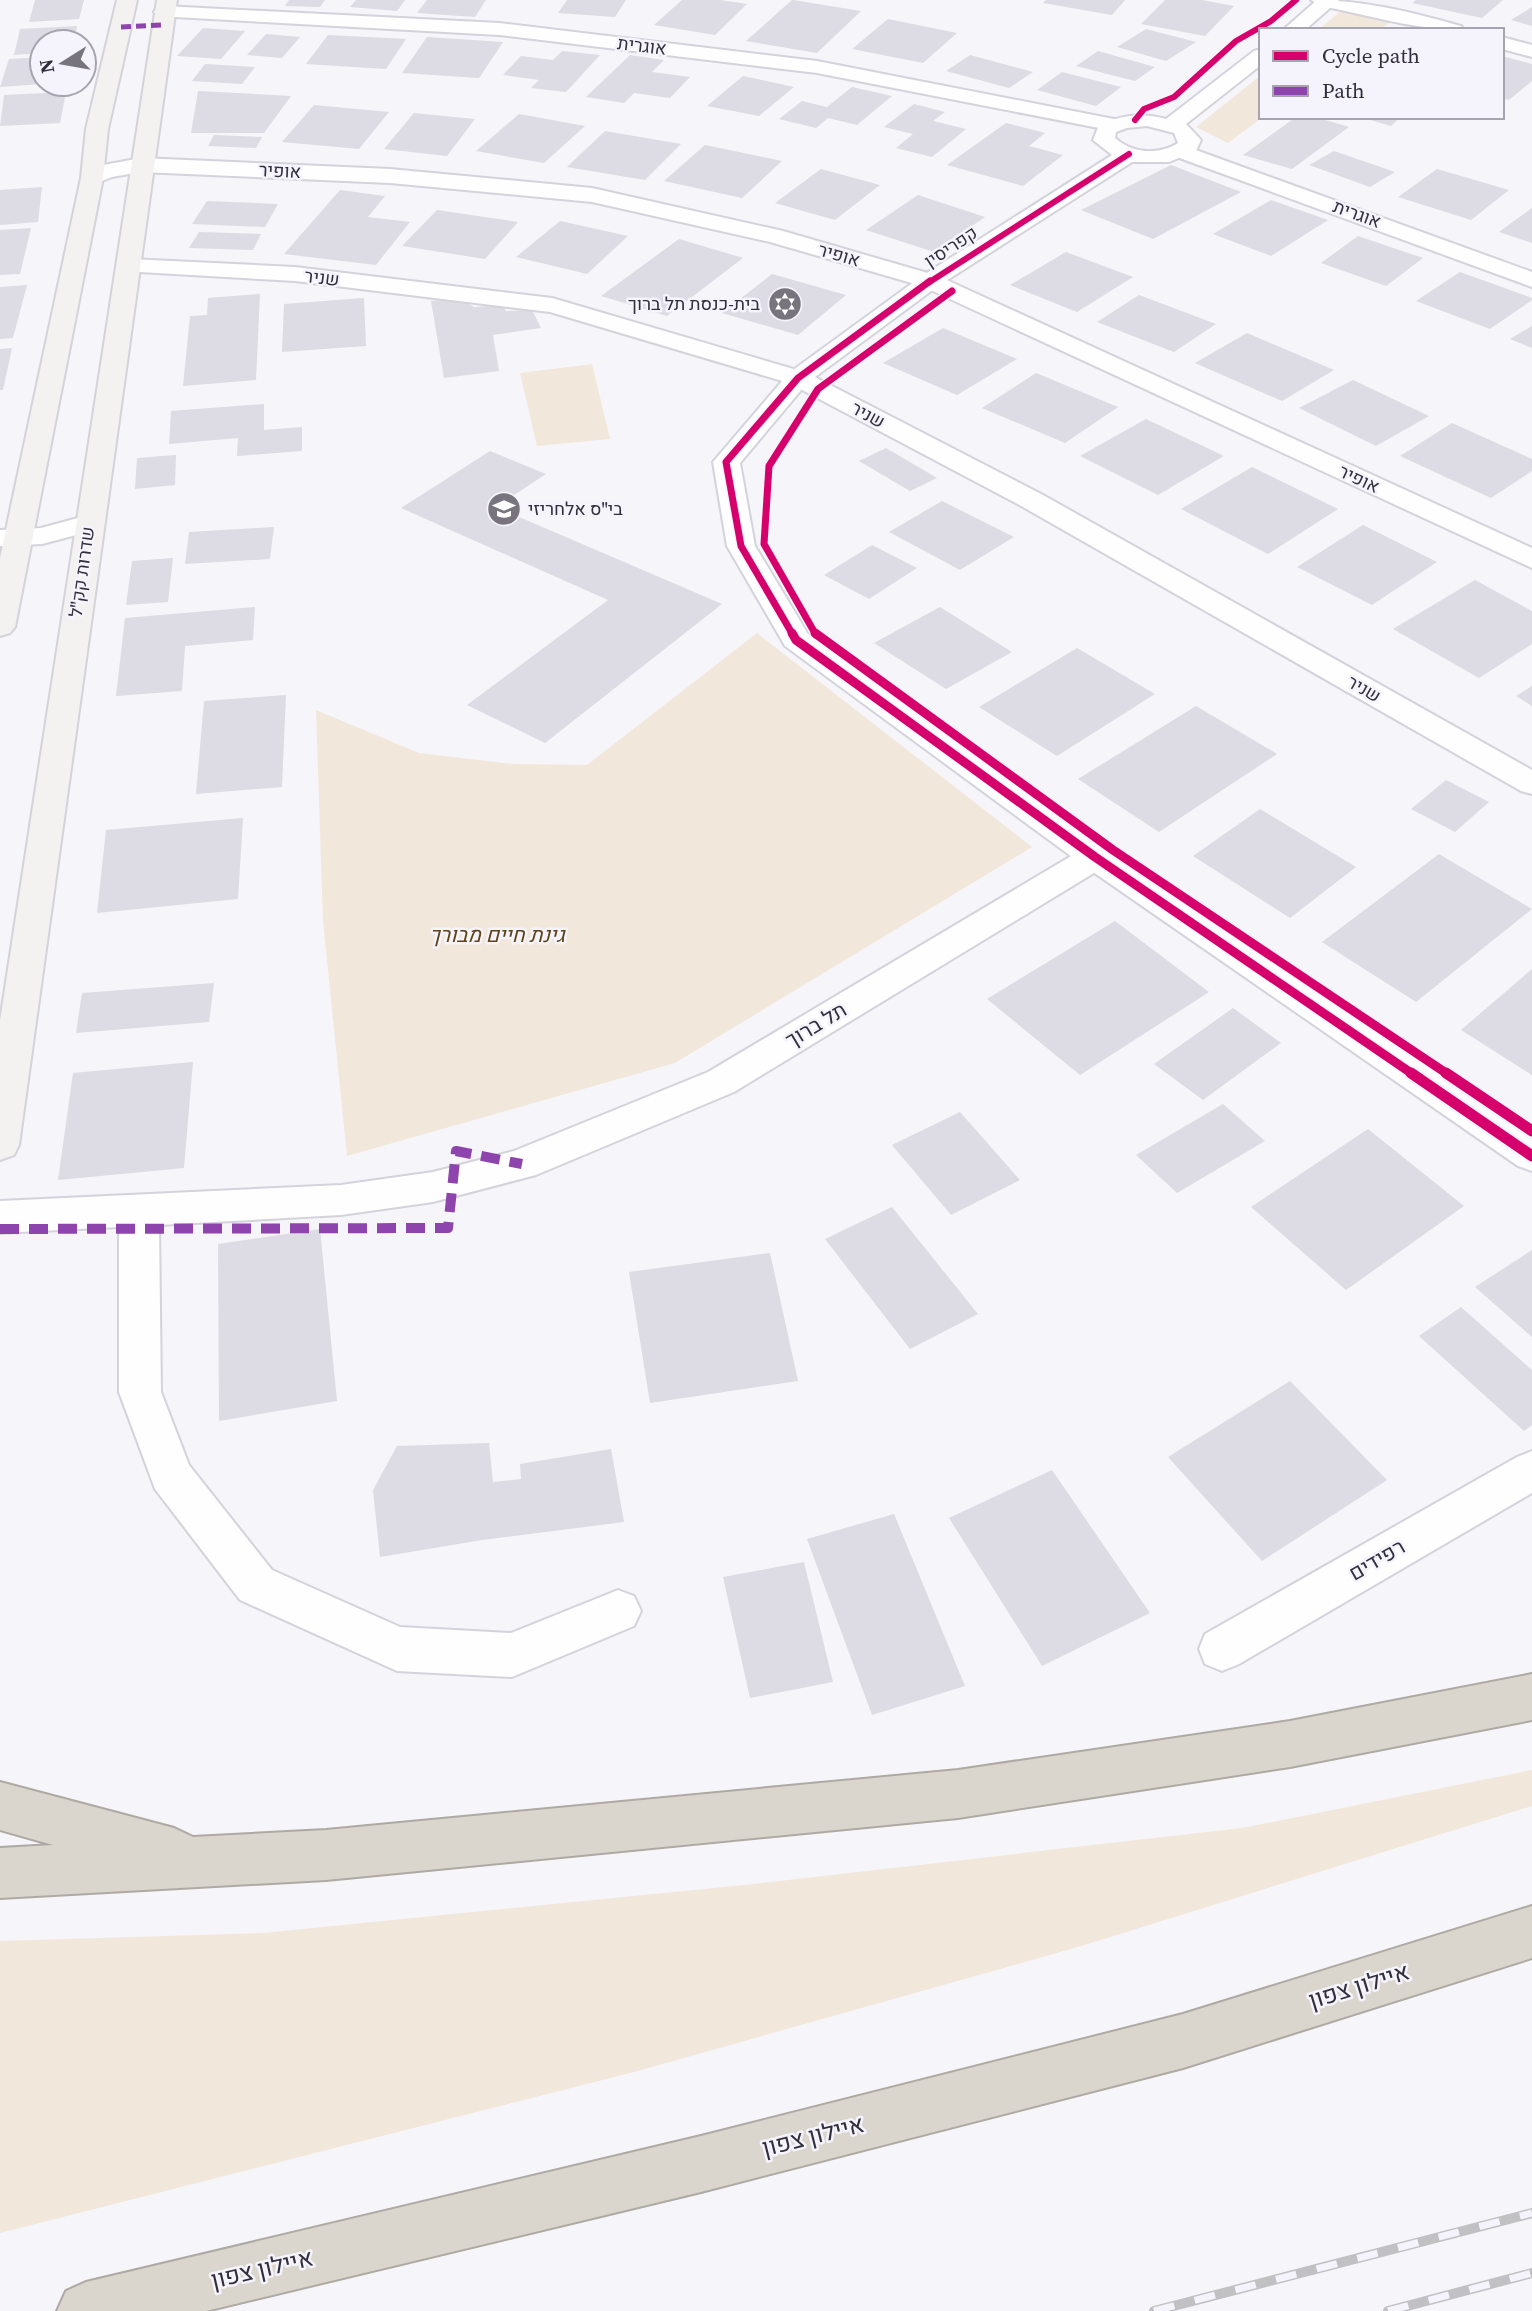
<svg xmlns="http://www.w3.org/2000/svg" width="1532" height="2311" viewBox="0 0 1532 2311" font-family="'Source Serif 4',Heebo,serif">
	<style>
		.green { fill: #f2e7db }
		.building { fill: #dddbe3 }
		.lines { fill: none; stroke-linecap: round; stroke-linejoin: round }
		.minor-casing { stroke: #d4d2db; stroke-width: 4 }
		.tertiary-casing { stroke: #d4d2db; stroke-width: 4 }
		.secondary-casing { stroke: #d4d2db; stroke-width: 4 }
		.motorway-casing { stroke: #afa9a4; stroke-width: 4 }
		.minor { fill: #fefefe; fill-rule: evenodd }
		.tertiary { fill: #fefefe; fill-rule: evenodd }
		.secondary { fill: #f3f2f0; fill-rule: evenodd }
		.motorway { fill: #dad6ce; fill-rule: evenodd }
		.rail-casing { stroke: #c1c0c3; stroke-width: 10 }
		.rail { stroke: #f5f3fb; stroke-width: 7; stroke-dasharray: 21; stroke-linecap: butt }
		.quiet-far1 { stroke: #8e44ad; stroke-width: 5; stroke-dasharray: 10 5; stroke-linecap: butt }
		.quiet { stroke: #8e44ad; stroke-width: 10; stroke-dasharray: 19 10; stroke-linecap: butt }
		.cycleway-far3-casing { stroke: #f5f3fb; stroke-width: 9 }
		.cycleway-far2-casing { stroke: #f5f3fb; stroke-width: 10 }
		.cycleway-far1-casing { stroke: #f5f3fb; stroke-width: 12 }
		.cycleway-casing { stroke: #f5f3fb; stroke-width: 16 }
		.cycleway-far3 { stroke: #d6006c; stroke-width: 6 }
		.cycleway-far2 { stroke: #d6006c; stroke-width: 7 }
		.cycleway-far1 { stroke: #d6006c; stroke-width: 9 }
		.cycleway { stroke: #d6006c; stroke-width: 11 }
		.labels { text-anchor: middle; stroke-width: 5; stroke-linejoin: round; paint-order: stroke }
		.far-street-label { font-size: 18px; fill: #322e3c; stroke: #f5f3fb }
		.far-poi-label { font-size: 18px; fill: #322e3c; stroke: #f5f3fb; text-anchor: end }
		.park-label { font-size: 21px; font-style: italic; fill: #614415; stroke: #f5f3fb }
		.street-label { font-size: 21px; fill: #322e3c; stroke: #f5f3fb }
		.near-street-label { font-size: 24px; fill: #322e3c; stroke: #f5f3fb }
	</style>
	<rect width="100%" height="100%" fill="#f6f5f9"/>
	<!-- green -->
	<path class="green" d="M1343,9L1392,21L1380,30H1318Z
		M1261,75L1263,117L1228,143L1196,127Z
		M592,364L610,439L537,446L520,373Z
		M757,633L1032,847L675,1063L347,1156L323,921L316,710L419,753L513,764L587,765Z
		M1532,1770V1806L1078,1947L634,2072L0,2233V1941L263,1933L744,1885L1242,1828Z"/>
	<!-- building -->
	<path class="building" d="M35,0H84L79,19L29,22Z
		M289,0H325L320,7L285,6Z
		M356,0H405L397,11L350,7Z
		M427,0H486L475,17L417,13Z
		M567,0H626L615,17L558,13Z
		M682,0H720L747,4L715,35L654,25Z
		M792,0H793L861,11L817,53L746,41Z
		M1046,0H1125L1112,15L1043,3Z
		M1165,0H1202L1234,6L1205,36L1141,24Z
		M1416,0H1503L1482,18L1412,3Z
		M1532,7V26L1511,20Z
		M888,19L957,33L923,63L852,49Z
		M77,26L74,42H42V53L14,55L20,29Z
		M203,28L245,31L221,59L177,56Z
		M1146,29L1196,42L1166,61L1117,47Z
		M266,34L300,37L282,58L247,55Z
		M328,35L406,39L386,69L306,64Z
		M427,37L503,42L479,78L402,73Z
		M562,51L600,55L566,92L531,88L539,80L503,75L521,56L553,60Z
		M1098,51L1155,67L1135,81L1076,66Z
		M630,55L664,60L652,72L690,77L670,98L634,93L624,103L586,97Z
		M970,55L1033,72L1009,88L946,71Z
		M1502,56L1532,64V81L1509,100L1502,98Z
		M42,57V84L0,87L9,59Z
		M205,64L255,67L242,84L192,81Z
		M1062,72L1121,87L1096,106L1037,90Z
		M743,76L794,87L759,116L707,106Z
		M852,87L892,96L857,125L828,118L816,128L779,119L802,101L827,107Z
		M198,91L291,96L264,133H191Z
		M66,92L60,123L0,126L4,95Z
		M914,104L945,112L933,121L966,129L932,157L896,148L913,134L884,127Z
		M314,105L389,112L359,149L282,142Z
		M414,113L475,119L447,156L384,149Z
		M519,114L585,126L544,163L476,151Z
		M1296,117H1315L1349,127L1292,169L1243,155Z
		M1360,117H1401L1391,126Z
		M1006,123L1045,133L1029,146L1063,155L1023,186L947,165Z
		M605,131L681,144L645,180L567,167Z
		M214,135L262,137L256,148L208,146Z
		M705,145L782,161L742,198L664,181Z
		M1334,151L1395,172L1370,187L1309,165Z
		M1171,165L1241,192L1153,239L1081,210Z
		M821,169L880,185L835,220L775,203Z
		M1437,169L1509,190L1471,220L1398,197Z
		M42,187L38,222L0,225V190Z
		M340,190L385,196L368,217L410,222L376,265L284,254Z
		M918,195L985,217L934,252L866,230Z
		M1271,200L1328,220L1271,256L1213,234Z
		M207,201L278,204L265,227L192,224Z
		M1532,208V243L1499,232Z
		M437,210L518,222L485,259L402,246Z
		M560,221L628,236L587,274L516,257Z
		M31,228L20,274L0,275V230Z
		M199,232L261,234L253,250L189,248Z
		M1358,236L1423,258L1386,286L1321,263Z
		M679,239L743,258L667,316L601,296Z
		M1066,252L1133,277L1077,312L1010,285Z
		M1460,272L1532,298V300L1490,329L1416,301Z
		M772,274L846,295L798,335L722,313Z
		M27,285L13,338L0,339V287Z
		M260,294L256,380L183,386L190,316L207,315L208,298Z
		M1139,295L1216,324L1174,352L1097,322Z
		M364,298L366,346L282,352L284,304Z
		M461,299L474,307L502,305L506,311L532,310L541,328L493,335L499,371L444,378L431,301Z
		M1532,326V348L1510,339Z
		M943,328L1017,359L957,395L883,363Z
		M1247,333L1334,370L1282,401L1195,363Z
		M12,348L3,390H0V349Z
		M1036,373L1118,407L1065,443L982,408Z
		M1353,380L1429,416L1376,446L1299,408Z
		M264,404V430L302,427V451L237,456L238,438L169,444L171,411Z
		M1146,419L1224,456L1158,495L1080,456Z
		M1452,423L1532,459V471L1491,498L1400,456Z
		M886,448L937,478L910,491L859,461Z
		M490,451L546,474L496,507L722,604L545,743L467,705L608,600L401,508Z
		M176,455L175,485L135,489L137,458Z
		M1252,467L1338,509L1268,554L1181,509Z
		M942,501L1014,537L960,570L889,532Z
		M1363,525L1437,562L1372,605L1297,567Z
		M274,527L270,559L185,564L189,532Z
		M872,545L917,568L869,599L824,575Z
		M173,558L168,602L126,605L132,561Z
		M1475,580L1532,611V644L1479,678L1393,629Z
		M255,607L253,640L185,646L182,691L116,696L125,618Z
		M940,607L1012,652L946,689L874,643Z
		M1077,648L1155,694L1057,756L979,707Z
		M1532,686V706L1516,696Z
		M286,695L282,787L196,794L204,701Z
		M1196,706L1277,754L1159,832L1078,779Z
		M1446,780L1489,802L1455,832L1411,809Z
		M1260,809L1356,867L1290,918L1193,856Z
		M243,818L238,899L97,913L106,830Z
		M1439,854L1532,909L1416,1002L1322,942Z
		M1115,921L1209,992L1080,1075L987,999Z
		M1532,969V1075L1461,1030Z
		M214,983L209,1022L76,1033L82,993Z
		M1233,1008L1281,1043L1203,1100L1154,1064Z
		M193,1062L184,1168L58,1180L73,1073Z
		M1223,1104L1265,1141L1177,1193L1136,1155Z
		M960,1112L1020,1180L951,1215L892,1145Z
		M1368,1129L1464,1206L1346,1290L1251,1207Z
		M892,1207L978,1314L910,1349L825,1239Z
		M320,1229L337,1401L219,1421L218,1244Z
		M1532,1250V1337L1475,1287Z
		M770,1253L798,1381L650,1403L629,1272Z
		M1461,1307L1532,1370V1425L1524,1431L1419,1336Z
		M1290,1381L1387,1480L1262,1561L1168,1457Z
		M489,1443L493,1482L521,1479L520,1464L611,1449L624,1522L482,1540L380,1557L373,1490L397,1446Z
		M1052,1470L1150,1613L1042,1666L949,1518Z
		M894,1514L965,1686L872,1715L807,1539Z
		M804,1562L833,1682L750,1698L723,1577Z"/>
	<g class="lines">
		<!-- minor casing -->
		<g class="minor-casing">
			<path id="minor" d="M1311,0C1364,0 1411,12 1461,26L1464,30C1416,30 1368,15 1321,6Z
				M164,6L499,23L817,61L1114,119L1121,121L1125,125L1121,129L1114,131L817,73L499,35L157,16L154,12L157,8Z
				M1502,37L1532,45V57L1502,49Z
				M1182,145L1532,272V287L1174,156L1171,151L1174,146Z
				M141,158L390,169L592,188L783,231L938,276L1532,548V568L922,286L770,242L592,202L390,183L141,172L112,177L92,185L84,183L81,178L98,166Z
				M130,259L295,267L552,298L807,373L1043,495L1532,770V794L1521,791L1023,507L789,383L550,312L295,281L122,271L118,266L122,261Z
				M89,515L99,517L103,523L99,529L42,544L0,546V530L41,528Z
				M1095,846L1107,849L1112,857L1107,865L734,1092L536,1175L433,1202L341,1215L159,1225L161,1392L189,1465L272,1570L400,1627L511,1633L618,1590L634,1596L641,1611L634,1626L512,1677L397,1671L240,1600L155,1489L119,1392V1227L0,1233V1201L341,1185L433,1172L514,1151L708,1072L1083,849Z
				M1532,1451V1493L1239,1664L1222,1671L1205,1664L1199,1649L1205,1634L1517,1457Z"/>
		</g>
		<!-- tertiary casing -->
		<g class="tertiary-casing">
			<path id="tertiary" d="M1317,0H1339L1305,30H1283Z
				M1261,49V65L1186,124L1201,140L1196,151L1169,162H1132L938,286L807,383L740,463L755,546L808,634L1107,849L1532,1136V1171L1518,1166L1083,865L785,646L727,546L713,462L789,373L922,276L1112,155L1093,140L1099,125C1122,115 1141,112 1166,119L1254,51ZM1147,126L1174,133L1178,143C1159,155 1133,154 1115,138L1116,132L1127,128Z"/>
		</g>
		<!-- secondary casing -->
		<g class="secondary-casing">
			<path id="secondary" d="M117,0H137L108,129L103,178L15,627L10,633L0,636V558L81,178L86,129Z
				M157,0H177L19,1145L14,1155L0,1160V1021Z"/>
		</g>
		<!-- motorway casing -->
		<g class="motorway-casing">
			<path id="motorway" d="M1532,1674V1720L1290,1767L958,1818L326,1880L0,1898V1848L53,1845L0,1830V1782L174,1828L193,1837L326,1830L958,1770L1290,1721Z
				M1532,1906V1958L1183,2068L701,2192L206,2311H57L66,2291L86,2282L701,2136L1183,2014Z"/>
		</g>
		<!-- minor -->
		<use href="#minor" class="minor"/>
		<!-- tertiary -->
		<use href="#tertiary" class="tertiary"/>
		<!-- secondary -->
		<use href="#secondary" class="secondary"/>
		<!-- motorway -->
		<use href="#motorway" class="motorway"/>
		<!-- rail casing -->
		<g class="rail-casing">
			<path id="rail" d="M1154,2311L1532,2213
				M1388,2311L1532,2273"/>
		</g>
		<!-- rail -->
		<use href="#rail" class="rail"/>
		<!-- quiet-far1 -->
		<path class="quiet-far1" d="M121,27L162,25"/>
		<!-- quiet -->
		<path class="quiet" d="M0,1229L448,1228L456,1151L522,1164"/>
		<!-- cycleway-far3 casing -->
		<g class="cycleway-far3-casing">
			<path id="cycleway-far3" d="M1135,120L1144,109L1174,97L1236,41L1271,21L1296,0
				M928,283L1129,154"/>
		</g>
		<!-- cycleway-far2 casing -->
		<g class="cycleway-far2-casing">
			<path id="cycleway-far2" d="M793,635L741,546L726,462L798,378L930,281
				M816,635L764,544L769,466L818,389L952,291"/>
		</g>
		<!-- cycleway-far1 casing -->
		<g class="cycleway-far1-casing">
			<path id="cycleway-far1" d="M792,633L796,640L1095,857L1414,1075
				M815,633L1113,850L1449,1075"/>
		</g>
		<!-- cycleway casing -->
		<g class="cycleway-casing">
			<path id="cycleway" d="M1411,1073L1532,1156
				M1446,1073L1532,1131"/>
		</g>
		<!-- cycleway-far3 -->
		<use href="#cycleway-far3" class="cycleway-far3"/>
		<!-- cycleway-far2 -->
		<use href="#cycleway-far2" class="cycleway-far2"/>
		<!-- cycleway-far1 -->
		<use href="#cycleway-far1" class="cycleway-far1"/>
		<!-- cycleway -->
		<use href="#cycleway" class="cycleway"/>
	</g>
	<!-- icons -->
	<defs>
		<g id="synagogue-disc" transform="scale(1.75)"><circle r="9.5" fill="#77747e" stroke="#f5f3fb"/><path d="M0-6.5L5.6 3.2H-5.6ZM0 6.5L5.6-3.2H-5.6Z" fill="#fff"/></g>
		<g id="school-disc" transform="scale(1.75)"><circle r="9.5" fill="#77747e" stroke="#f5f3fb"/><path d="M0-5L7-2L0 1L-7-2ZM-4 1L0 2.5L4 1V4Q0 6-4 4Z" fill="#fff"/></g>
	</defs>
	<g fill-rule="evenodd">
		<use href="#synagogue-disc" x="785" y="304"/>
		<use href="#school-disc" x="504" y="509"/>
	</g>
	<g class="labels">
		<!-- far-street labels -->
		<g class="far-street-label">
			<text transform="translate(642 46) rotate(7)" y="6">אוגרית</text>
			<text transform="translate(280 171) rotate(3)" y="6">אופיר</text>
			<text transform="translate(1357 214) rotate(20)" y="6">אוגרית</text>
			<text transform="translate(951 247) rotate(-33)" y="6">קפריסין</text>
			<text transform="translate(839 255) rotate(16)" y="6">אופיר</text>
			<text transform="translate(322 278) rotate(7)" y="6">שניר</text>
			<text transform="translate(868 415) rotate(28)" y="6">שניר</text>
			<text transform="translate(1359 479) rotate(25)" y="6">אופיר</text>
			<text transform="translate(82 572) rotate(-82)" y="6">שדרות קק"ל</text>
			<text transform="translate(1364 689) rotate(30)" y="6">שניר</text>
		</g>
		<!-- far-poi labels -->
		<g class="far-poi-label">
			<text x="760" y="310">בית-כנסת תל ברוך</text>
			<text x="528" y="515" text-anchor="start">בי"ס אלחריזי</text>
		</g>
		<!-- park labels -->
		<g class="park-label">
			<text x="497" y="942">גינת חיים מבורך</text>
		</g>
		<!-- street labels -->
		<g class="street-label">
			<text transform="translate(816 1025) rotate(-31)" y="7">תל ברוך</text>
			<text transform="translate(1377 1560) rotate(-30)" y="7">רפידים</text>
		</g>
		<!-- near-street labels -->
		<g class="near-street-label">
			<text transform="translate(1359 1986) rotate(-17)" y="8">איילון צפון</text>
			<text transform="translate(813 2136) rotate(-14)" y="8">איילון צפון</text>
			<text transform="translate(262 2269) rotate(-13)" y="8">איילון צפון</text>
		</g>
	</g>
	<!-- legend -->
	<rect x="1259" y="28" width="245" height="91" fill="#f5f3fb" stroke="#a7a4af" stroke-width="2"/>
	<rect x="1273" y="51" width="35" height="10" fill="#d6006c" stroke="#a7a4af" stroke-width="2"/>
	<text x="1322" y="63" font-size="21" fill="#322e3c">Cycle path</text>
	<rect x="1273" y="86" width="35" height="10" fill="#8e44ad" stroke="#a7a4af" stroke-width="2"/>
	<text x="1322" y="98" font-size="21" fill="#322e3c">Path</text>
	<!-- north arrow -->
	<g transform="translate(63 63) rotate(259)"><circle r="33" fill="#f5f3fb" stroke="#a7a4af" stroke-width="2"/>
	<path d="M0-5L12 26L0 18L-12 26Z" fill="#77747e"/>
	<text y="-10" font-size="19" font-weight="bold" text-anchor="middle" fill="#322e3c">N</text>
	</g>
</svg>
